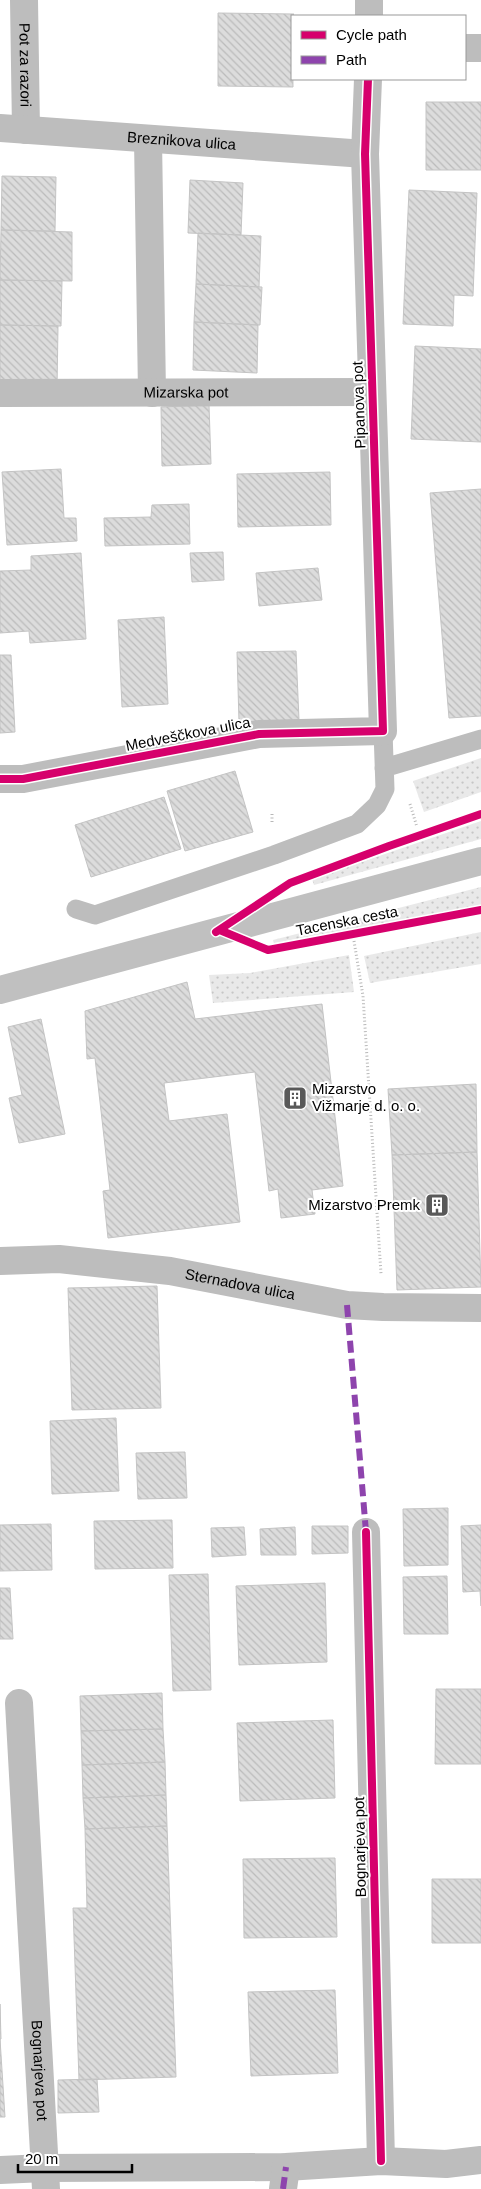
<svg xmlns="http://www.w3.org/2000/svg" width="481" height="2189" viewBox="0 0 481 2189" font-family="Helvetica,sans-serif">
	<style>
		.grass { fill: url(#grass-dots) }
		.building { fill: url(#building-back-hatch); stroke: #c4c4c4 }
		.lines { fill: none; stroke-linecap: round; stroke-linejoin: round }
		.path { stroke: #b8b8b8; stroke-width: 3; stroke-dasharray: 1 2.5; stroke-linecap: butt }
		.lane { stroke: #bdbdbd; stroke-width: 19 }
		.street { stroke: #bdbdbd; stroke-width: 28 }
		.secondary { stroke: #c0c0c0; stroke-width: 28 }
		.quiet { stroke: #8e44ad; stroke-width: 6; stroke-dasharray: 12 6; stroke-linecap: butt }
		.cycleway-casing { stroke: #fff; stroke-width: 11 }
		.cycleway { stroke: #d6006c; stroke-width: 8 }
		.labels { text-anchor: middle; stroke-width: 4; stroke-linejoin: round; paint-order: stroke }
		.street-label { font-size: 15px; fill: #000; stroke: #fff }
		.poi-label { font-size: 15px; fill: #000; stroke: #fff; text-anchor: start }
	</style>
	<defs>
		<pattern id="grass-dots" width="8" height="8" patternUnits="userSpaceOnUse" patternTransform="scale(1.25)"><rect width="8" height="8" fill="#e9e9e9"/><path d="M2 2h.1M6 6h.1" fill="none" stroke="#c6c6c6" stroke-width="1.8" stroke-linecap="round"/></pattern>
		<pattern id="building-back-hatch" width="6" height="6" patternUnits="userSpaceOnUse" patternTransform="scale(1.25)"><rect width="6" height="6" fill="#dcdcdc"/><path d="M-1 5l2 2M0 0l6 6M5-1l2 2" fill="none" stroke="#bbb"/></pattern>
	</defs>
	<rect width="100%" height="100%" fill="#fff"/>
	<!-- grass -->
	<path class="grass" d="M481,758V792L424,812L413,781Z
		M481,821V839L314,885L312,879Z
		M481,887V905L274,943L273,940Z
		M481,932V964L370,983L364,956Z
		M349,955L354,992L213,1003L209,975L250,973Z"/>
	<!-- building -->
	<path class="building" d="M218,13L294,14L292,16L293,87L218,86Z
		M426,102H481V170H426Z
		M2,176L56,177L55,231L1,230Z
		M190,180L243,183L241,235L188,233Z
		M409,190L477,193L473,296L454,295L453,326L403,324Z
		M1,230L72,232V281L0,280Z
		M198,233L261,236L259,287L196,284Z
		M0,280L62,281L61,326L0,325Z
		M196,284L262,287L260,325L194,322Z
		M194,322L258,325L257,373L193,370Z
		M0,325L58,326L57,388L0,386Z
		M415,346L481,349V442L411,439Z
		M209,405L211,464L162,466L161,407Z
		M61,469L64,518H76L77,541L7,545L2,472Z
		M330,472L331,525L238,527L237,474Z
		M481,489V716L449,718L430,493Z
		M189,504L190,544L105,546L104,518L151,517L152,505Z
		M223,552L224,580L192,582L190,553Z
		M81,553L86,639L30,643L29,631L0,633V571L31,570V556Z
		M318,568L322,600L259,606L256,573Z
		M164,617L168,704L122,707L118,620Z
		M296,651L299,720L239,722L237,652Z
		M0,655H11L15,732L0,733Z
		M235,771L253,832L185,851L167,791Z
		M164,797L181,849L91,877L75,825Z
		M187,982L195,1019L322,1004L343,1186L312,1190L315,1214L281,1218L278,1189L269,1191L255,1072L164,1083L169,1121L227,1114L240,1222L108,1238L103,1191L110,1190L95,1058L87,1059L85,1011Z
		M41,1019L65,1134L19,1143L9,1098L22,1095L8,1027Z
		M476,1084L477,1152L392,1155L388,1089Z
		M477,1152L481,1287L397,1290L392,1155Z
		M157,1286L161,1408L72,1410L68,1288Z
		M116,1418L119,1491L52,1494L50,1421Z
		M185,1452L187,1498L138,1499L136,1453Z
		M448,1508V1565L404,1566L403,1509Z
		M172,1520L173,1568L95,1569L94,1521Z
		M51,1524L52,1570L0,1571V1525Z
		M481,1525V1606L480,1591L463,1592L461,1526Z
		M312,1526H348V1553L312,1554Z
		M244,1527L246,1555L212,1557L211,1528Z
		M295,1527L296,1555H261L260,1529Z
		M208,1574L211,1690L173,1691L169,1575Z
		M447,1576L448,1634H404L403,1577Z
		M325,1583L327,1662L239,1665L236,1586Z
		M0,1588H10L13,1639H0Z
		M436,1689H481V1764H435Z
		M162,1693L163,1729L81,1731L80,1696Z
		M333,1720L335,1798L240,1801L237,1723Z
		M163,1729L165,1762L82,1765L81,1731Z
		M165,1762L166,1795L83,1798L82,1765Z
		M166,1795L167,1826L85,1829L83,1798Z
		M167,1826L176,2077L79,2080L73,1908H87L85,1829Z
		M335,1858L337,1937L244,1938L243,1859Z
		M432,1879H481V1943H432Z
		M335,1990L338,2073L251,2076L248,1992Z
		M0,2004L1,2039H0Z
		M0,2039L5,2117H0Z
		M97,2079L99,2112L58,2113V2080Z"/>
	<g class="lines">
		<!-- path -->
		<path class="path" d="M410,804L417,827
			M272,814V824
			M354,941L363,996L381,1274"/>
		<!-- lane -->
		<path class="lane" d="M384,768L481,739
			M76,909L95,915L274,855L357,824L377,805L385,789L383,731"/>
		<!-- street -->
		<g class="street">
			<path id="s1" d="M24,0L26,130"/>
			<path d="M369,0V16"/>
			<path d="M465,48H481"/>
			<path id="s2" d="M0,128L365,154"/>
			<path d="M148,139L152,393"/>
			<path id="s3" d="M0,393L372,392"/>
			<path d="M0,779H23L259,734L383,731L365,154L368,79"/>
			<path id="s4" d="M0,1261L59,1259L170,1271L347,1305L383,1307L481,1308"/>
			<path d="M366,1532L381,2161"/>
			<path id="s5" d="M19,1703L46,2189"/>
			<path d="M0,2170L45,2168L286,2167L381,2161L446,2164L481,2160"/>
			<path d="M283,2189L286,2167"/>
		</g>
		<!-- secondary -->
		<path class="secondary" d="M0,990L481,861"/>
		<!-- quiet -->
		<path class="quiet" d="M347,1305L366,1532
			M283,2189L286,2167"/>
		<!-- cycleway casing -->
		<g class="cycleway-casing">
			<path id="cycleway" d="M0,779H23L259,734L383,731L365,154L368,79
				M222,931L268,950L481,910
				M216,932L290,883L389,846L481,814
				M366,1532L381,2161"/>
		</g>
		<!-- cycleway -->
		<use href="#cycleway" class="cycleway"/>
	</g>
	<!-- icons -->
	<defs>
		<g id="building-square" transform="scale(1.25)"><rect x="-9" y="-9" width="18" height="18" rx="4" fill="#595959" stroke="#fff"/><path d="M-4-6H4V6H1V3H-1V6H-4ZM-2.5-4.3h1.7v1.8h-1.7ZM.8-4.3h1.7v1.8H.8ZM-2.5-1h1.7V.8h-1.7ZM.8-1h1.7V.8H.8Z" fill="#fff"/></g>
	</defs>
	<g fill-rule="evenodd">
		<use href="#building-square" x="295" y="1098"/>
		<use href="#building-square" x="437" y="1205"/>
	</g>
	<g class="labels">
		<!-- street labels -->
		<g class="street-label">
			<text dy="5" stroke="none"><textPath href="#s1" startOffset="65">Pot za razori</textPath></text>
			<text dy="5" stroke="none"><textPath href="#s2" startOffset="182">Breznikova ulica</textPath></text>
			<text dy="5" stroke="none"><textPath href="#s3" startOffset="186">Mizarska pot</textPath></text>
			<text transform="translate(359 405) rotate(-92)" y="5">Pipanova pot</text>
			<text transform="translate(188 734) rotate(-11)" y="5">Medveščkova ulica</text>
			<text transform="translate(347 921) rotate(-11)" y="5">Tacenska cesta</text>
			<text dy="5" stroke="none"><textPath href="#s4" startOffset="242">Sternadova ulica</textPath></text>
			<text transform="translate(360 1847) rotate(-91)" y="5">Bognarjeva pot</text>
			<text dy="5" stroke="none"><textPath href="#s5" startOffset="368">Bognarjeva pot</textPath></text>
		</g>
		<!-- poi labels -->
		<g class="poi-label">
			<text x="312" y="1094">Mizarstvo<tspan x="312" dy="17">Vižmarje d. o. o.</tspan></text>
			<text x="420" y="1210" text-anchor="end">Mizarstvo Premk</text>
		</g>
	</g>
	<!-- legend -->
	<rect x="291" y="15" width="175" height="65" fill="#ffffff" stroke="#999999"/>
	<rect x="301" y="31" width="25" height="8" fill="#d6006c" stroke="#999999"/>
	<text x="336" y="40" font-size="15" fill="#000000">Cycle path</text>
	<rect x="301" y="56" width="25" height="8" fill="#8e44ad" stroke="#999999"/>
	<text x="336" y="65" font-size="15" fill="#000000">Path</text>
	<!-- scale -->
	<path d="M18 2164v8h114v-8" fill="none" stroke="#000000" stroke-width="2.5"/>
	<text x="25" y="2164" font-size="15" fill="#000000" stroke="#ffffff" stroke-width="4" paint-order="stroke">20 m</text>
</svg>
